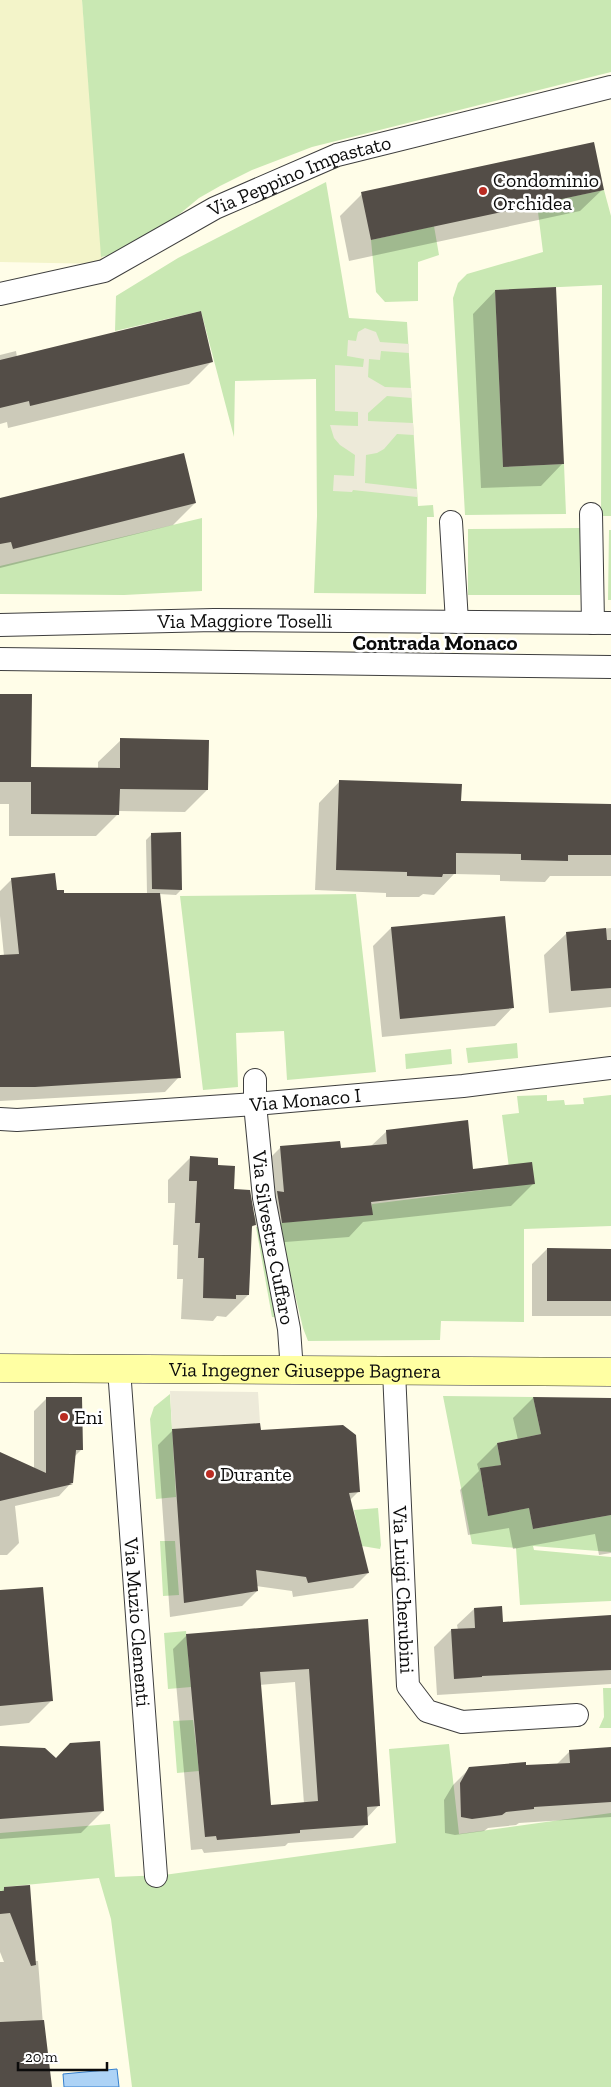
<svg xmlns="http://www.w3.org/2000/svg" width="611" height="2087" viewBox="0 0 611 2087" font-family="'Zilla Slab',serif">
	<style>
		.farmland { fill: #f3f4c9 }
		.green { fill: #c9e8b3 }
		.plaza { fill: #edead9 }
		.water { fill: #add3f6; stroke: #347fce }
		.shadow { fill: #0003; fill-rule: evenodd }
		.building { fill: #534d47; fill-rule: evenodd }
		.lines { fill: none; stroke-linecap: round; stroke-linejoin: round }
		.street-casing { stroke: #3e3e3e; stroke-width: 24 }
		.secondary-casing { stroke: #2d2d2d; stroke-width: 29 }
		.street { stroke: #fff; stroke-width: 22 }
		.secondary { stroke: #ffffa3; stroke-width: 28 }
		.poi-dot { fill: #ba2c23; stroke: #fff; stroke-width: 2 }
		.labels { text-anchor: middle; stroke-width: 5; stroke-linejoin: round; paint-order: stroke }
		.street-label { font-size: 20px; fill: #0b0b0b; stroke: #fff }
		.poi-label { font-size: 20px; fill: #0b0b0b; stroke: #fff; text-anchor: start }
		.neighbourhood-label { font-size: 21px; font-weight: bold; fill: #0b0b0b; stroke: #fff }
	</style>
	<rect width="100%" height="100%" fill="#fffde8"/>
	<!-- farmland -->
	<path class="farmland" d="M0,0H82L103,264L0,262Z"/>
	<!-- green -->
	<path class="green" d="M82,0H611V72L312,147L252,170L220,186L199,198L165,226L116,254L101,257Z
		M326,182L349,318L407,322L418,506L433,505L434,517H427L426,594L314,593L317,516L316,379L235,381L234,437L201,311L115,331L116,296L178,258Z
		M604,190L611,216V516H601L602,285L495,290L503,467L564,464L566,514L465,515L453,298L458,283L467,274L543,252L537,204Z
		M434,226L439,255L418,262V301L385,302L376,292L371,240Z
		M202,518V591L124,595L0,594V566Z
		M580,528V595H468V529Z
		M609,530H611V600H608Z
		M356,894L376,1072L287,1080L284,1031L236,1033L238,1087L203,1090L180,896Z
		M517,1043L518,1058L468,1063L466,1048Z
		M451,1049L452,1064L406,1069L405,1054Z
		M547,1095V1101L564,1100L565,1105L584,1104L583,1098L611,1095V1226L524,1229V1322L441,1321L440,1340L308,1341L303,1328L278,1223L372,1215V1204L499,1188L500,1184L511,1183L502,1115L519,1113L517,1096Z
		M265,1226L283,1318L272,1317L256,1227Z
		M170,1394L176,1497L156,1499L150,1419L154,1407Z
		M443,1396L533,1397L541,1434L497,1443L501,1465L480,1469L488,1515L529,1508L533,1529L611,1515V1552L533,1546L534,1550L611,1557V1601L520,1605L516,1548L472,1544Z
		M378,1508L381,1545L380,1549L362,1546L354,1510Z
		M160,1541H175L179,1595L163,1596Z
		M186,1631L191,1687L168,1689L164,1633Z
		M603,1688H611V1728H599L604,1717Z
		M193,1720L199,1771L177,1773L173,1721Z
		M449,1744L459,1834L611,1813V2087H132L111,1919L99,1878L4,1887L5,1913L0,1891V1833L110,1824L115,1877L164,1875L396,1843L389,1749Z"/>
	<!-- plaza -->
	<path class="plaza" d="M365,328L376,332L380,342L409,344V353L381,351L380,360L369,359L368,377L385,387L411,388L412,398L387,396L368,413V421L413,423L414,435L397,434L384,449L377,453L366,455L365,483L417,489V497L353,490L352,492L333,491L334,475L354,476L355,455L340,445L334,438L330,425L358,426V412L335,411V365L363,367L364,359L347,356L348,340L356,341L358,332Z
		M170,1391L258,1392L260,1423L172,1429Z"/>
	<!-- water -->
	<path class="water" d="M117,2069L119,2087H64L63,2074Z"/>
	<!-- shadow -->
	<path class="shadow" d="M603,189L580,211L349,261L340,216L362,194Z
		M495,291L563,463L541,486L481,488L473,314Z
		M16,351L17,357L212,361L189,384L8,428L7,422L0,424V355Z
		M0,499L195,503L173,525L0,568Z
		M0,695L30,768L98,769V762L121,740L207,790L185,812L118,811V814L96,836H9V804H0Z
		M340,781L460,802L611,806V876H550L545,882L500,881V875L454,874L434,895L423,894L419,897H386V893L315,890L319,803Z
		M151,835L181,890L176,895L159,894L179,1077L165,1092L0,1101V956H4L0,916V891L12,879L63,894H147L146,840Z
		M391,928L513,1007L495,1026L382,1037L373,946Z
		M611,928V1007L549,1013L544,955L567,933Z
		M387,1131L472,1170L533,1184L511,1206L363,1222L349,1237L260,1244L256,1223L251,1228L248,1295L226,1317L217,1316L213,1321L181,1319L183,1279H177L178,1245H173L175,1203H168V1180L191,1157L217,1167L253,1217L261,1208L258,1170L281,1147L339,1149L371,1146Z
		M547,1249L611,1250V1316H532V1264Z
		M533,1398L611,1399V1553L599,1555L595,1534L513,1549L509,1528L468,1535L460,1490L479,1471L477,1464L497,1444L518,1440L513,1418Z
		M46,1399L81,1450L74,1457L72,1482L59,1496L15,1506L19,1543L7,1555H0V1454L34,1469V1411Z
		M172,1431L260,1432L358,1492L349,1501L368,1573L353,1588L293,1597L292,1591L256,1586L257,1591L242,1606L170,1617L158,1445Z
		M0,1592L51,1701L29,1723L0,1726Z
		M474,1609L501,1623L611,1616V1684L437,1695L434,1647L451,1630H458L457,1625Z
		M366,1621L379,1805L367,1818V1824L353,1838L288,1843L285,1846L204,1853L202,1849L191,1850L173,1649L187,1635ZM295,1682L304,1804L269,1807L259,1685Z
		M0,1747L103,1811L81,1833L0,1839Z
		M611,1748V1817L519,1823L516,1825L488,1828L484,1831L455,1835L445,1833L444,1800L453,1785L470,1768L556,1765L570,1751Z
		M5,1888L34,1961H38L44,2037L50,2087H0V1962H4L0,1952V1893Z"/>
	<!-- building -->
	<path class="building" d="M594,142L604,190L371,240L361,192Z
		M556,287L564,464L503,467L495,290Z
		M201,311L213,362L30,406L29,401L0,408V360Z
		M184,453L196,503L13,549L11,542L0,544V498Z
		M0,694H32L31,767L120,768V738L209,740L208,790L120,789L119,815L31,814V782H0Z
		M339,780L462,784L461,801L611,804V855H568V861L521,860V854L456,853V874H443L442,877L407,876V872L336,870Z
		M181,832L182,890L152,889L151,833Z
		M55,873L57,890H64V893H160L181,1078L35,1087H0V955L19,954L11,878Z
		M505,916L514,1008L400,1019L391,927Z
		M606,928L607,940H611V988L571,991L566,932Z
		M468,1120L473,1169L532,1162L535,1184L371,1202L373,1215L282,1223L277,1191L284,1192L280,1146L340,1141L341,1148L387,1144L386,1130Z
		M190,1156L218,1158V1165L235,1166L234,1189L250,1190L256,1225L252,1226L249,1295H236V1299L203,1298L204,1258H198L200,1223H195L197,1181H189Z
		M547,1248L611,1249V1301H547Z
		M46,1397H82L83,1450H76L73,1483H69L73,1484L0,1501V1452L46,1473Z
		M533,1397L611,1398V1515L533,1529L529,1508L488,1516L480,1468L501,1465L497,1443L541,1434Z
		M260,1423L261,1430L343,1425L356,1435L360,1492L349,1493L369,1573L308,1583L306,1577L256,1570L258,1591L184,1603L172,1429Z
		M43,1587L53,1701L0,1706V1590Z
		M502,1606L503,1622L611,1615V1670L482,1676V1677L454,1679L451,1629L475,1628L474,1608Z
		M368,1619L380,1806L367,1807L368,1825L300,1830V1833L217,1840L216,1836L205,1837L186,1634ZM309,1669L318,1801L271,1805L260,1672Z
		M100,1741L104,1811L0,1819V1746L45,1748L56,1758L70,1743Z
		M611,1747V1802L534,1807V1809L506,1812L502,1815L472,1819L461,1817L460,1783L469,1767L526,1762V1765L570,1763L569,1750Z
		M30,1885L36,1965L31,1966L10,1913L0,1914V1891H4V1887Z
		M44,2020L52,2087H0V2022Z"/>
	<g class="lines">
		<!-- street casing -->
		<g class="street-casing">
			<g id="street">
				<path id="s1" d="M0,294L104,271L215,208L337,155L611,87"/>
				<path d="M591,514L593,623"/>
				<path d="M451,522L457,622"/>
				<path id="s2" d="M0,625L214,620L611,623"/>
				<path d="M0,659L611,667"/>
				<path id="s3" d="M255,1080V1104L264,1198L289,1329L292,1371"/>
				<path id="s4" d="M0,1119L17,1120L255,1104L463,1086L611,1068"/>
				<path id="s5" d="M119,1369L156,1876"/>
				<path id="s6" d="M394,1371L408,1686L427,1711L462,1722L577,1715"/>
			</g>
		</g>
		<!-- secondary casing -->
		<g class="secondary-casing">
			<g id="secondary">
				<path id="s7" d="M0,1368L611,1372"/>
			</g>
		</g>
		<!-- street -->
		<use href="#street" class="street"/>
		<!-- secondary -->
		<use href="#secondary" class="secondary"/>
	</g>
	<!-- markers -->
	<g class="poi-dot">
		<circle cx="483" cy="191" r="5"/>
		<circle cx="64" cy="1417" r="5"/>
		<circle cx="210" cy="1474" r="5"/>
	</g>
	<g class="labels">
		<!-- street labels -->
		<g class="street-label">
			<text dy="7" stroke="none"><textPath href="#s1" startOffset="325">Via Peppino Impastato</textPath></text>
			<text dy="7" stroke="none"><textPath href="#s2" startOffset="245">Via Maggiore Toselli</textPath></text>
			<text dy="7" stroke="none"><textPath href="#s4" startOffset="306">Via Monaco I</textPath></text>
			<text dy="7" stroke="none"><textPath href="#s3" startOffset="159">Via Silvestre Cuffaro</textPath></text>
			<text dy="7" stroke="none"><textPath href="#s7" startOffset="305">Via Ingegner Giuseppe Bagnera</textPath></text>
			<text dy="7" stroke="none"><textPath href="#s6" startOffset="219">Via Luigi Cherubini</textPath></text>
			<text dy="7" stroke="none"><textPath href="#s5" startOffset="254">Via Muzio Clementi</textPath></text>
		</g>
		<!-- poi labels -->
		<g class="poi-label">
			<text x="493" y="187">Condominio<tspan x="493" dy="23">Orchidea</tspan></text>
			<text x="74" y="1424">Eni</text>
			<text x="220" y="1481">Durante</text>
		</g>
		<!-- neighbourhood labels -->
		<g class="neighbourhood-label">
			<text x="435" y="650">Contrada Monaco</text>
		</g>
	</g>
	<!-- scale -->
	<path d="M18 2062v8h89v-8" fill="none" stroke="#0b0b0b" stroke-width="2.5"/>
	<text x="25" y="2062" font-size="15" fill="#0b0b0b" stroke="#ffffff" stroke-width="4" paint-order="stroke">20 m</text>
</svg>
